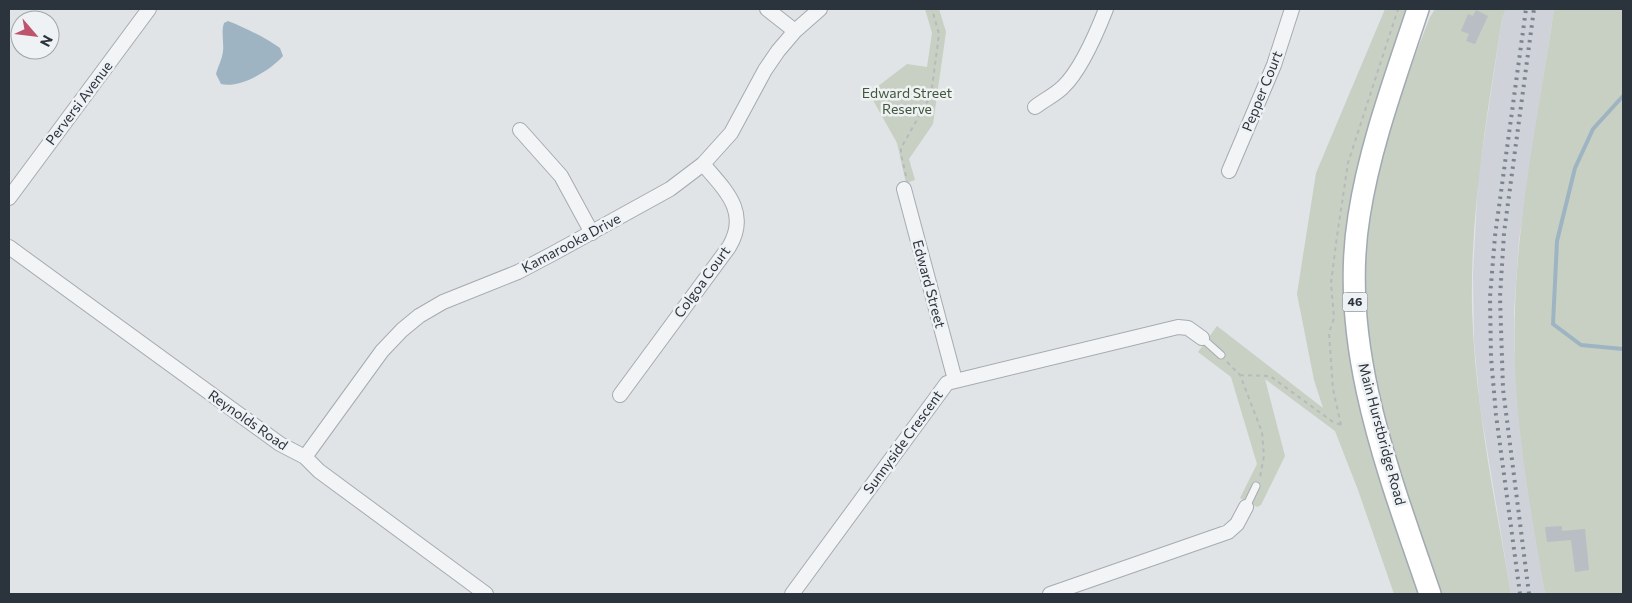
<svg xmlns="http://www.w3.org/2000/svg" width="1632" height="603" viewBox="0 0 1632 603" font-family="Commissioner,sans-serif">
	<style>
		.built { fill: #cfd3d9 }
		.green { fill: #c7d0c2 }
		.water { fill: #9fb4c3 }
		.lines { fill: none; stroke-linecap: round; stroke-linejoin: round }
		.stream { stroke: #9fb4c3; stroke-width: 4 }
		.building { fill: #b8bec4 }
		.lane-casing { stroke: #a6abb1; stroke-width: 9 }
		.street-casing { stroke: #a6abb1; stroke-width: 16 }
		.primary-casing { stroke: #a1a9b2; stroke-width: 24 }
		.path { stroke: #b6babe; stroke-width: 2; stroke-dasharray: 4 4; stroke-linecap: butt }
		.lane { stroke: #f2f4f6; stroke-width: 7 }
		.street { stroke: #f2f4f6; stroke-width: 14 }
		.primary { stroke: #fff; stroke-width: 21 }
		.rail { stroke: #7b858f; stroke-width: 4; stroke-dasharray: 2.5 5; stroke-linecap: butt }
		.labels { text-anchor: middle; stroke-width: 5; stroke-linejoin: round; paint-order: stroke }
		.shield { fill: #eff2f5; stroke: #666c74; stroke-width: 1 }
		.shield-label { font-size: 12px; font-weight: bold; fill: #2b333d }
		.street-label { font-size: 14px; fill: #2b333d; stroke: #eff2f5 }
		.park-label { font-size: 14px; fill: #42573a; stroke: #eff2f5 }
	</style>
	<rect width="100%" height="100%" fill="#e0e4e7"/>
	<!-- built -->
	<path class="built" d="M1506,9H1554L1519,240L1514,311V345L1522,446L1545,594H1511L1480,407L1474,341L1473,275L1478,179L1502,19Z"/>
	<!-- green -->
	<path class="green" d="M925,9H939L946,32L933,124L909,159L915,180L906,183L897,143L869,93L907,64L927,67L932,33Z
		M1385,9H1408L1350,209L1345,256L1420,594H1394L1358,490L1335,431L1265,379L1285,456L1261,505L1257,507L1240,498L1257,464L1231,377L1198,352L1217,326L1323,408L1314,380L1297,294L1316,173Z
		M1435,9H1506L1502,19C1487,115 1470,211 1472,309C1475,405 1495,500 1511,594H1440C1400,476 1351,351 1368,223C1377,152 1404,84 1430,17Z
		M1554,9H1623V594H1545C1529,500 1511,405 1515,309C1518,208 1540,108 1554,9Z"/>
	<!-- water -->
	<path class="water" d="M228,21C246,28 264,37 280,48L283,56C271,70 240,89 221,84L216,74C218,66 222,60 223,51C224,42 221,31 224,23Z"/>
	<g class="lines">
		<!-- stream -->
		<path class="stream" d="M1623,96L1593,129L1575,168L1557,241L1553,324L1581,345L1623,349"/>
	</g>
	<!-- building -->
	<path class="building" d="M1476,10L1488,16L1475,44L1466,41L1469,34L1461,31L1468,14L1473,16Z
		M1562,526V531L1585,529L1589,570L1575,572L1571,540L1547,542L1545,527Z"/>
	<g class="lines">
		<!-- lane casing -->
		<g class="lane-casing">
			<path id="lane" d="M1202,338L1221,355
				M1246,507L1256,486"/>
		</g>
		<!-- street casing -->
		<g class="street-casing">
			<path id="street" d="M767,9L795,31
				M1035,107C1044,100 1055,95 1063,87C1081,70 1097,32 1106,9
				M520,130L561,176L592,233
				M1229,171L1274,65L1292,9
				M904,189L955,380
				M9,198L149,9
				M9,247L280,444L305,457L319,471L486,594
				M620,395L729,247C750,212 725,190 703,164
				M305,457L382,351L402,330L419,316L443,302L518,272L554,253L670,189L703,164L731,133L765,70L778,51L795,31L820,9
				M792,594L947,383L1178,327L1188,328L1202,338
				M1050,594L1228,532L1237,524L1246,507"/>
		</g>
		<!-- primary casing -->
		<g class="primary-casing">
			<path id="primary" d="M1418,9C1396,76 1370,145 1359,216C1338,345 1389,474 1430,594"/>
		</g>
		<!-- path -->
		<path class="path" d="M906,176L901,154V148L931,95L939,34L932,9
			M1227,362L1240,375L1262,432L1264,456L1260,477
			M1240,375L1270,376L1333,422L1341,425
			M1341,425L1333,389L1329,333L1334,318L1331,283L1337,236L1348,163L1398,9"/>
		<!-- lane -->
		<use href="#lane" class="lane"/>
		<!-- street -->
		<use href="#street" class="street"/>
		<!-- primary -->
		<use href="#primary" class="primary"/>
		<!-- rail -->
		<path class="rail" d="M1520,594L1496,415L1491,357L1490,297L1495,236L1526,9
			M1529,594L1503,389L1500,297L1504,233L1534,9"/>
	</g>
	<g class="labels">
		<!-- shield labels -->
		<rect class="shield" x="1342.5" y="292.5" width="25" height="19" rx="4"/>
		<g class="shield-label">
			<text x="1355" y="306">46</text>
		</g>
		<!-- street labels -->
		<g class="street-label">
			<text transform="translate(1262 91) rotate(-68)" y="5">Pepper Court</text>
			<text transform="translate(79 103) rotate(-53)" y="5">Perversi Avenue</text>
			<text transform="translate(571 243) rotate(-28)" y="5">Kamarooka Drive</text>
			<text transform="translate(702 282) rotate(-54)" y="5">Colgoa Court</text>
			<text transform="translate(929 284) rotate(75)" y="5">Edward Street</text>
			<text transform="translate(248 420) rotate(35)" y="5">Reynolds Road</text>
			<text transform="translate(1382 434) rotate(75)" y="5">Main Hurstbridge Road</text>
			<text transform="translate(903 442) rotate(-54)" y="5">Sunnyside Crescent</text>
		</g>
		<!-- park labels -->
		<g class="park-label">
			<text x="907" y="98">Edward Street<tspan x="907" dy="16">Reserve</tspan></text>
		</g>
	</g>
	<!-- border -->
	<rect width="1632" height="603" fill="none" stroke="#2b333d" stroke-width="20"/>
	<!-- north arrow -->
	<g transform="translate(35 35) rotate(118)"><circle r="24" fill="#eff2f5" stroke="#a1a6ab"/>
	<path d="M0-4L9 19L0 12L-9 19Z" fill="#be536e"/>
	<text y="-8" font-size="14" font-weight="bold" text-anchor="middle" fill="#2b333d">N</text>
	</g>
</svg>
